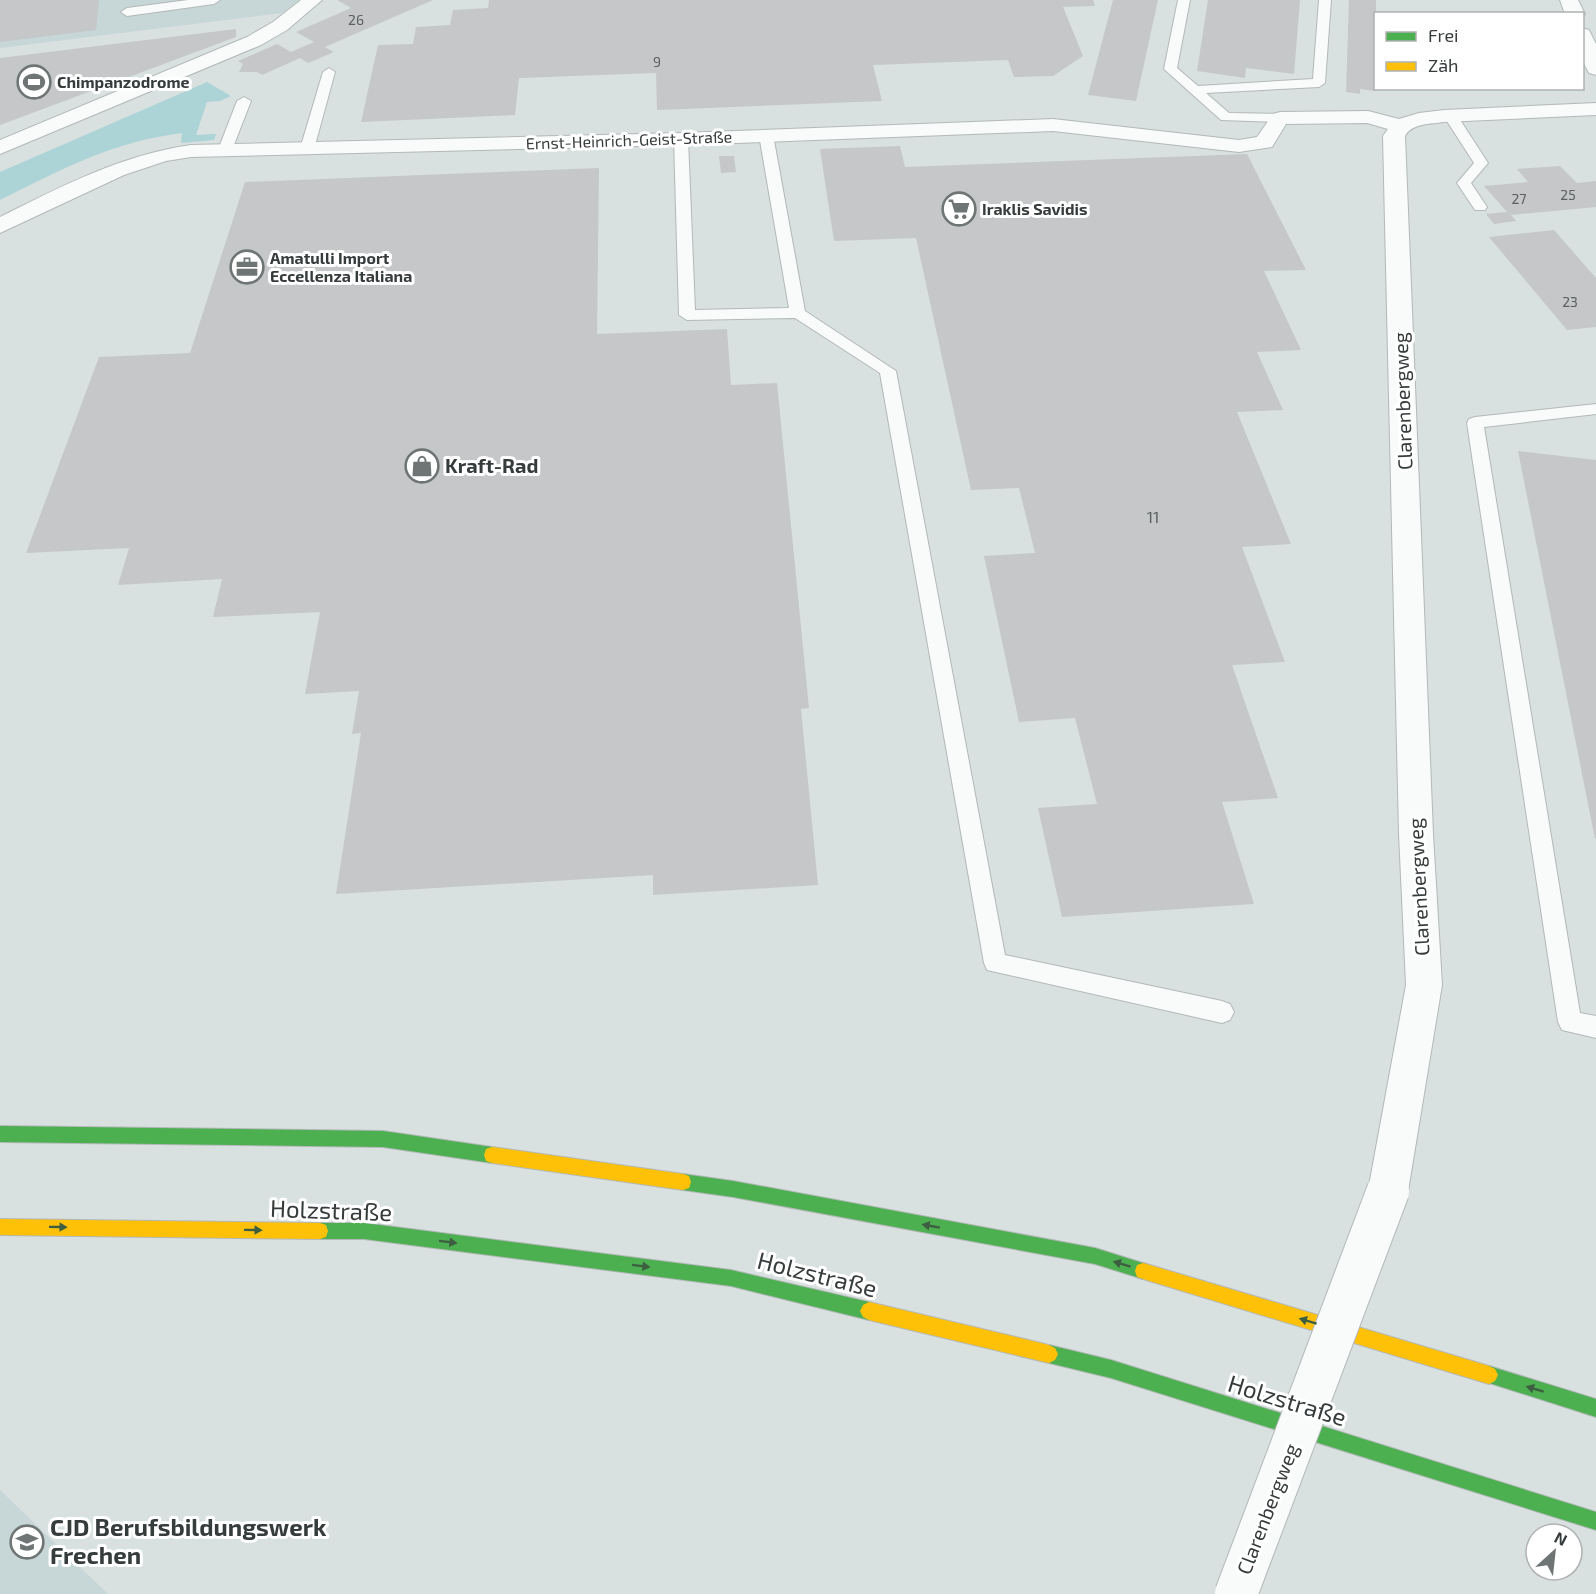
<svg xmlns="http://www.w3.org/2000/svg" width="1596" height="1594" viewBox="0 0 1596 1594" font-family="'Exo 2',sans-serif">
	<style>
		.built { fill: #c7d6d7 }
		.green { fill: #acd4d7 }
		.building { fill: #c5c7c8 }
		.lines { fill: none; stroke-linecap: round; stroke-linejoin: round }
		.lane-casing { stroke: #b3b8b8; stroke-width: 2 }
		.street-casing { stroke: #b3b8b8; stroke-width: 2 }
		.fast-casing { stroke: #b3b8b8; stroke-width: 2 }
		.slow-casing { stroke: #b3b8b8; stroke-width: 2 }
		.lane { fill: #f9fafa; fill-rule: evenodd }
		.street { fill: #f9fafa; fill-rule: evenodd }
		.fast { fill: #4caf50; fill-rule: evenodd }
		.slow { fill: #ffc107; fill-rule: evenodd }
		.street-bridge-casing { stroke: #b3b8b8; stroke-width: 44; stroke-linecap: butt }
		.street-bridge { stroke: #f9fafa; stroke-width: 42 }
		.oneway { fill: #3d5e41 }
		.labels { text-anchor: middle; stroke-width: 6; stroke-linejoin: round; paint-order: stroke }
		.far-number-label { font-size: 14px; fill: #5c6060 }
		.far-poi-label { font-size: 16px; font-weight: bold; fill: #363b3b; stroke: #fff; text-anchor: start }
		.far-street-label { font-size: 16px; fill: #363b3b; stroke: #fff }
		.number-label { font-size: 16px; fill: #5c6060 }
		.street-label { font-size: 20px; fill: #363b3b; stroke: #fff }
		.poi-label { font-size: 20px; font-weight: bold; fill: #363b3b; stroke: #fff; text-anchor: start }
		.near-street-label { font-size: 24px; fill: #363b3b; stroke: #fff }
		.near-poi-label { font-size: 24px; font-weight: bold; fill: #363b3b; stroke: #fff; text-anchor: start }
	</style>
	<rect width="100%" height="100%" fill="#d9e0e0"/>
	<!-- built -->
	<path class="built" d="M0,0H299L282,13L0,48Z
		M0,1490L108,1594H0Z"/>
	<!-- green -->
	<path class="green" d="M207,82L231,96L220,101L207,102L196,135L216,134L214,140L181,143L182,133C111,142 63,169 0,200V172Z"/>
	<!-- building -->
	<path class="building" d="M0,0H99L96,30L0,42Z
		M337,0H433L325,47L334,52L308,63L300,58L262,75L257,72H239L243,64L238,61L277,44L291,52L314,42L296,32L351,8Z
		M489,0H1093L1095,6L1063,7L1083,56L1053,76L1014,77L1008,60L873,65L882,101L657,110L656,73L519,78L515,115L361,122L378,45L413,44L416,27L450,25L453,10L488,8Z
		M1113,0H1158L1136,101L1088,95Z
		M1208,0H1300L1294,74L1246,68L1245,78L1197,71Z
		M1349,0H1376V91L1360,89V94L1346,92Z
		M236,29V37L0,125V58Z
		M900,146L905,167L1247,154L1306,270L1264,271L1301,350L1257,352L1283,410L1237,412L1291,544L1242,547L1285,662L1232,665L1278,798L1222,802L1254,904L1062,917L1038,808L1097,804L1075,718L1019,722L984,556L1035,553L1019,488L971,490L916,238L834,241L820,149Z
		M719,156H734L736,172L721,173Z
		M1560,166L1577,183L1596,181V207L1511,215L1516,221L1494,224L1486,214L1507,212L1484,186L1528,182L1517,169Z
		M599,168L597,334L727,329L731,385L777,383L809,708L801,709L818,885L653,895V875L336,894L361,733L352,734L359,691L305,694L320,612L213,617L222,579L118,585L129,548L26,553L99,357L190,353L245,182Z
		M1554,230L1596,278V327L1567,330L1489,237Z
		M1518,451L1596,460V839H1595Z"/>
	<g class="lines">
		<!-- lane casing -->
		<g class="lane-casing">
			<path id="lane" d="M188,0H220L214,4L127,16L121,12L127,8Z
				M1178,0H1190L1177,68L1198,86L1313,79L1319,0H1331L1325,83L1319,87L1206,93L1229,113L1280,114L1287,118L1280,122L1221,120L1164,69Z
				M329,68L335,72L314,149L307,153L302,152L300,149L323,72Z
				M244,97L251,101L232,150L225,154L220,153L218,150L237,101Z
				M1450,111L1455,112L1488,163L1471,183L1487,207L1485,210H1475L1457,183L1474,163L1443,115Z
				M766,131L773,135L805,311L896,371L1005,955L1222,1001L1230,1004L1234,1012L1230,1020L1222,1023L987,970L984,963L880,373L795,318L687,320L679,315L674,139L681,135L688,139L695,310L789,308L759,135Z
				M1596,404V414L1484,427L1580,1013L1596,1016V1038L1562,1030L1558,1022L1467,423L1469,419L1475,417Z"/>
		</g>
		<!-- street casing -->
		<g class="street-casing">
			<path id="street" d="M301,0H322L287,30L261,45L0,154V140L247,37L273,22Z
				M1560,0H1578L1585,14L1582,17V14H1565Z
				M1582,28L1589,30L1596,44V75L1589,73L1582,60Z
				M1596,103V115L1444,122C1431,124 1412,123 1405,136L1433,834L1442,985L1408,1191L1402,1205L1388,1211L1374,1205L1368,1191L1406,985L1399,834L1383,136L1388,129L1367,123L1286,124L1272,147L1239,152L1053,131L681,145L191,157L166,161L124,175L0,233V217C62,186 121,155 191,145L681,133L1053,119L1239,140L1257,137L1273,114L1280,112L1368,111L1399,119L1419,113L1444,110Z"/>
		</g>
		<!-- fast casing -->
		<g class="fast-casing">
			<path id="fast" d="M0,1126L383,1131L492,1147L498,1149L500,1155L498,1161L492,1163L383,1147L0,1142Z
				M683,1174L733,1181L1095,1248L1149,1265L1151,1271L1149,1277L1143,1279L1095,1264L733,1197L683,1190L677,1188L675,1182L677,1176Z
				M320,1223H364L731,1270L869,1302L875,1305L878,1311L875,1317L869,1320L731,1286L364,1239H320L314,1237L312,1231L314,1225Z
				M1049,1345L1111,1360L1596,1512V1530L1111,1378L1049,1363L1043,1360L1040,1354L1043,1348Z
				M1489,1366L1596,1399V1417L1483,1381L1480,1375L1483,1369Z"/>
		</g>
		<!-- slow casing -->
		<g class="slow-casing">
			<path id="slow" d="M492,1147L683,1174L689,1176L691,1182L689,1188L683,1190L492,1163L486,1161L484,1155L486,1149Z
				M0,1219L320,1223L326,1225L328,1231L326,1237L320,1239L0,1235Z
				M1143,1263L1489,1366L1495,1369L1498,1375L1495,1381L1489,1384L1143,1279L1137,1277L1135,1271L1137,1265Z
				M869,1302L1049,1345L1055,1348L1058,1354L1055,1360L1049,1363L869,1320L863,1317L860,1311L863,1305Z"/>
		</g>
		<!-- lane -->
		<use href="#lane" class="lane"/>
		<!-- street -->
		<use href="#street" class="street"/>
		<!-- fast -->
		<use href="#fast" class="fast"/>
		<!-- slow -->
		<use href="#slow" class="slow"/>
		<!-- street-bridge casing -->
		<g class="street-bridge-casing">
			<path id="street-bridge" d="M1236,1594L1388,1191"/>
		</g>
		<!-- street-bridge -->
		<use href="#street-bridge" class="street-bridge"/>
	</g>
	<!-- one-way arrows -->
	<defs><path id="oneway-solid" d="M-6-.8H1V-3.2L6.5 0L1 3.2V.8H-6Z" transform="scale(1.5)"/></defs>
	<g class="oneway">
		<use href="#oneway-solid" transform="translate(931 1226) rotate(-170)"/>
		<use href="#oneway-solid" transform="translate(58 1227) rotate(1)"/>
		<use href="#oneway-solid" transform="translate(253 1230) rotate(1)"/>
		<use href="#oneway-solid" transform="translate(448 1242) rotate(7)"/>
		<use href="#oneway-solid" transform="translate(1122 1264) rotate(-163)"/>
		<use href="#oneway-solid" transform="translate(641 1266) rotate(7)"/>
		<use href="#oneway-solid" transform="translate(1308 1321) rotate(-163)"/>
		<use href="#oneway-solid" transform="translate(1535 1389) rotate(-163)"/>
	</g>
	<!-- icons -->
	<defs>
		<g id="stadium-ring" transform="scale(1.725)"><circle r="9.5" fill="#fff" stroke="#6f7575" stroke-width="1.5"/><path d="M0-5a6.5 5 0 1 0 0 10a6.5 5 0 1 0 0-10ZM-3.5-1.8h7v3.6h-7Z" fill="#6f7575"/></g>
		<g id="supermarket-ring" transform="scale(1.725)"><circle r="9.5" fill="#fff" stroke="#6f7575" stroke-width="1.5"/><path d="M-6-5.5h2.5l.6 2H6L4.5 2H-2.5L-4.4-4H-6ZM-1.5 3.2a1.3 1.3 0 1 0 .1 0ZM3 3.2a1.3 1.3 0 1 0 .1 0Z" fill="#6f7575"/></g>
		<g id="office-ring" transform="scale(1.725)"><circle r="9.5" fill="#fff" stroke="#6f7575" stroke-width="1.5"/><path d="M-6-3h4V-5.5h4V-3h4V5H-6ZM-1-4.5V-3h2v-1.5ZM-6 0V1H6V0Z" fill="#6f7575"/></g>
		<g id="shop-ring" transform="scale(1.725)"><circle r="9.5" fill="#fff" stroke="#6f7575" stroke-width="1.5"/><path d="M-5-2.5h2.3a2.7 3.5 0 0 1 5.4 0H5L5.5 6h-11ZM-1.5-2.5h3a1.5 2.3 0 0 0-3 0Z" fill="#6f7575"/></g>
		<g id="school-ring" transform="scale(1.725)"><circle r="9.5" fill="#fff" stroke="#6f7575" stroke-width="1.5"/><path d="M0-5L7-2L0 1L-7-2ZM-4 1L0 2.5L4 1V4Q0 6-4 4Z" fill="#6f7575"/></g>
	</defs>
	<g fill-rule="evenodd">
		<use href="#stadium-ring" x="34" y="82"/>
		<use href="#supermarket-ring" x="959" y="209"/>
		<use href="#office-ring" x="247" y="267"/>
		<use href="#shop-ring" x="422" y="466"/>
		<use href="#school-ring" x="27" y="1542"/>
	</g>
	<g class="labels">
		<!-- far-number labels -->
		<g class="far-number-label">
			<text x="356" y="25">26</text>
			<text x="657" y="67">9</text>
			<text x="1568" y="200">25</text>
			<text x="1519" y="204">27</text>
			<text x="1570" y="307">23</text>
		</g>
		<!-- far-poi labels -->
		<g class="far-poi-label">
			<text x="57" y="88">Chimpanzodrome</text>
			<text x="982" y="215">Iraklis Savidis</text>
			<text x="270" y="264">Amatulli Import<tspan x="270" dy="18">Eccellenza Italiana</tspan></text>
		</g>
		<!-- far-street labels -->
		<g class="far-street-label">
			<text transform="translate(629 140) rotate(-2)" y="6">Ernst-Heinrich-Geist-Straße</text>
		</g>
		<!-- number labels -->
		<g class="number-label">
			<text x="1153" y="523">11</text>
		</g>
		<!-- street labels -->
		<g class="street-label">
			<text transform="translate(1403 401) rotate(-92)" y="7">Clarenbergweg</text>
			<text transform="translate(1419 887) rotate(-93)" y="7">Clarenbergweg</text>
			<text transform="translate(1268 1509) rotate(-69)" y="7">Clarenbergweg</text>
		</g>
		<!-- poi labels -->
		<g class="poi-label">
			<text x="445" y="473">Kraft-Rad</text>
		</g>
		<!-- near-street labels -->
		<g class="near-street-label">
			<text transform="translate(331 1211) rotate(2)" y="8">Holzstraße</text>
			<text transform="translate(817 1275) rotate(14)" y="8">Holzstraße</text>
			<text transform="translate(1287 1401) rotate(17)" y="8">Holzstraße</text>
		</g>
		<!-- near-poi labels -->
		<g class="near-poi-label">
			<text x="50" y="1536">CJD Berufsbildungswerk<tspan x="50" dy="28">Frechen</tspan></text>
		</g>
	</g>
	<!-- legend -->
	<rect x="1374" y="12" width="210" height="78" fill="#ffffff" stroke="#afb1b1" stroke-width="1.5"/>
	<rect x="1386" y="32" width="30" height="9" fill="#4caf50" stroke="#afb1b1" stroke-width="1.5"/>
	<text x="1428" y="42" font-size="18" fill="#363b3b">Frei</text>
	<rect x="1386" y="62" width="30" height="9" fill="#ffc107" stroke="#afb1b1" stroke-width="1.5"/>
	<text x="1428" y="72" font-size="18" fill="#363b3b">Zäh</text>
	<!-- north arrow -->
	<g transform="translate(1554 1552) rotate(27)"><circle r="28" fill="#ffffff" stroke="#afb1b1" stroke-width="1.5"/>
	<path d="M0-4.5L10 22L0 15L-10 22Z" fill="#6f7575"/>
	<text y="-9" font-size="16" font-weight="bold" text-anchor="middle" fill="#363b3b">N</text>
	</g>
</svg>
